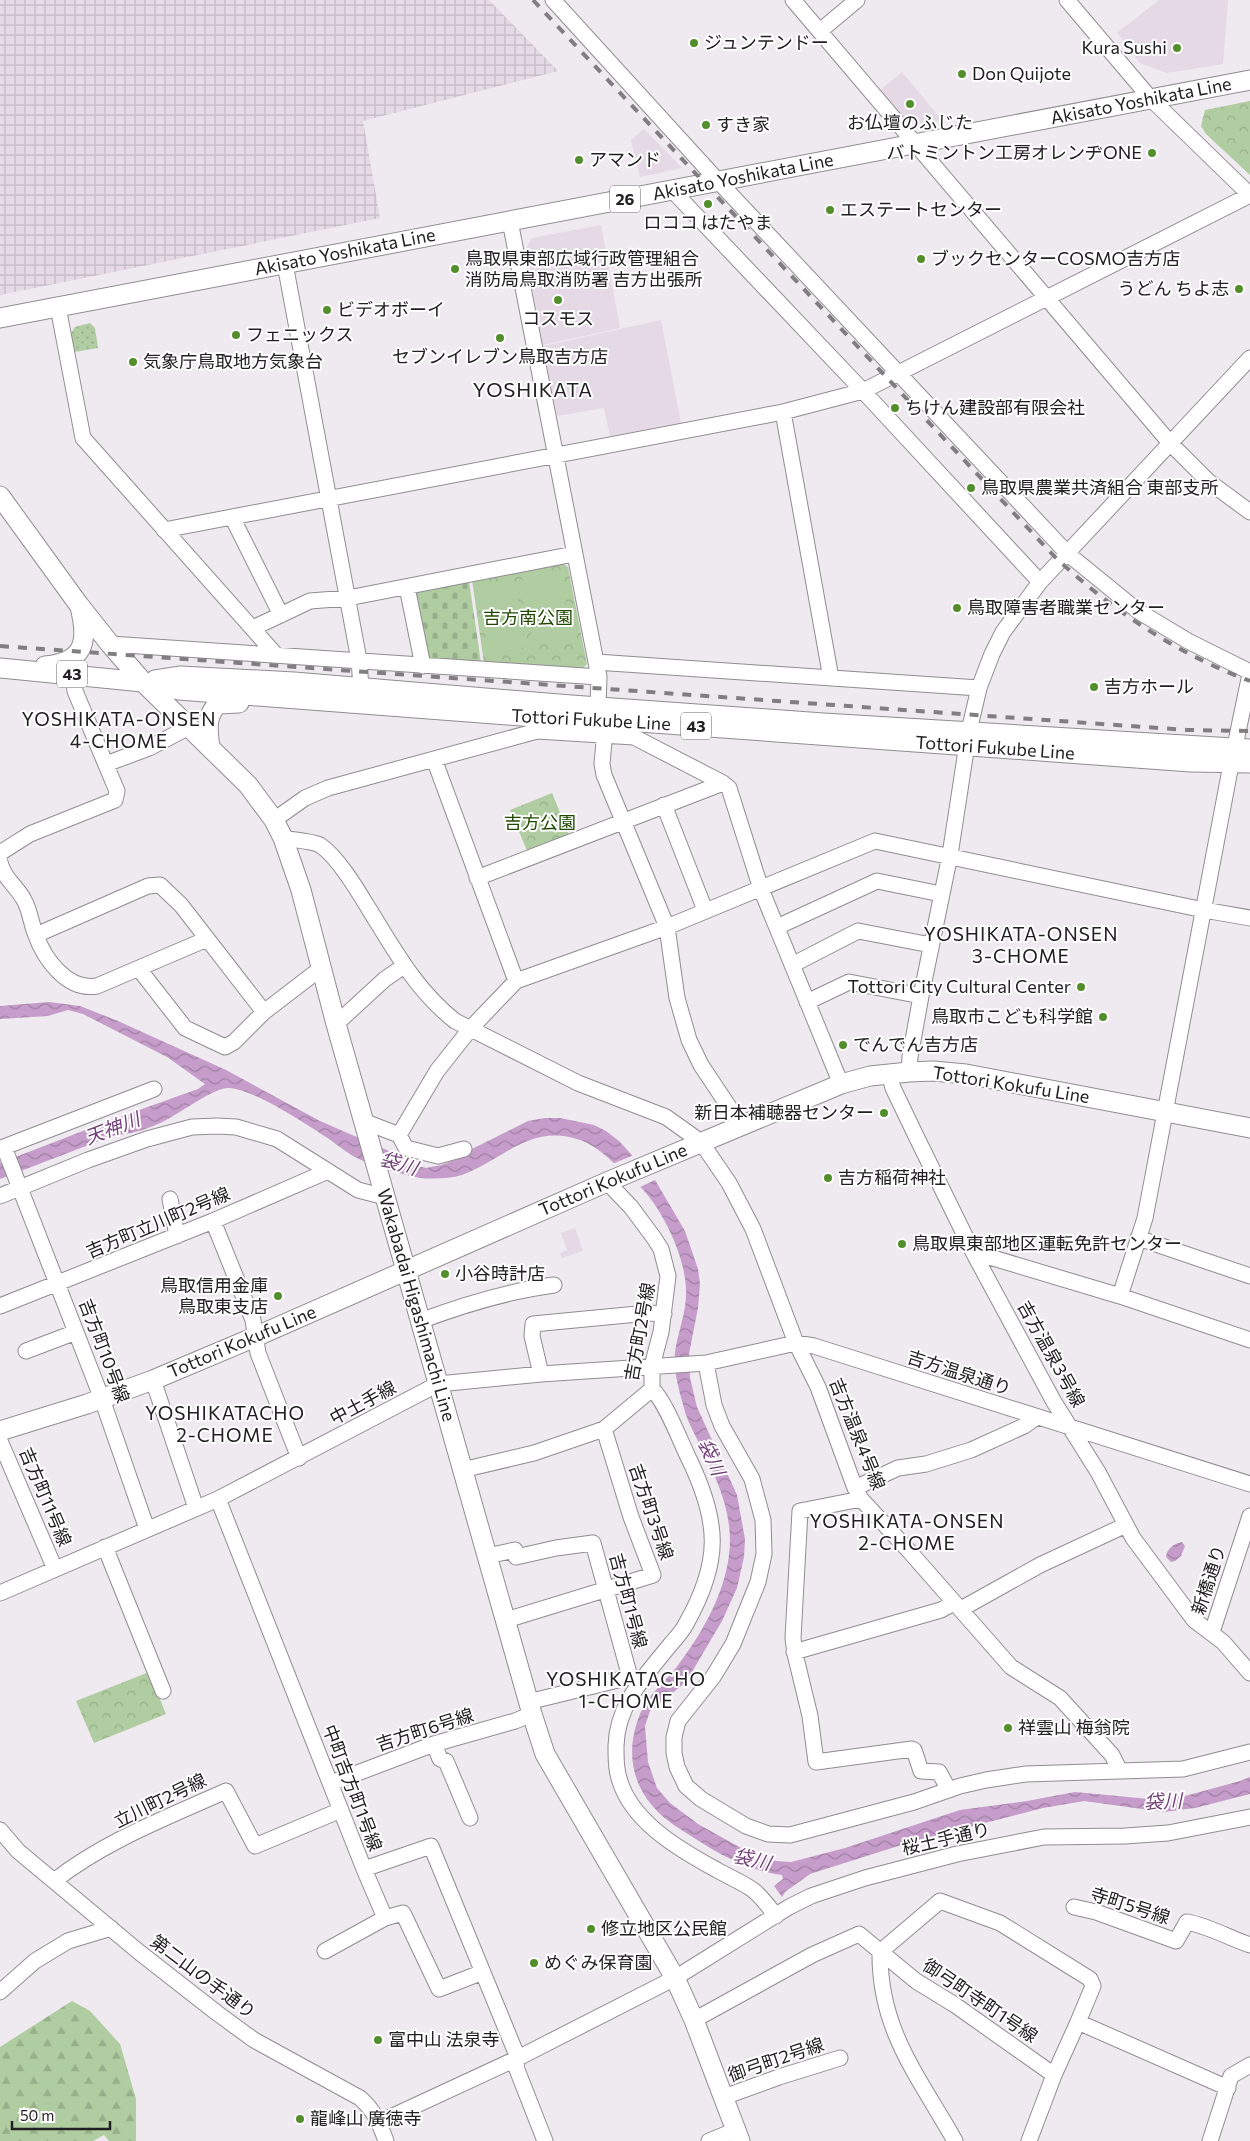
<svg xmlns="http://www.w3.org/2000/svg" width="1250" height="2141" viewBox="0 0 1250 2141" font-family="Commissioner,'Noto Sans JP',sans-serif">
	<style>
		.built { fill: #e4d9e5 }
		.industrial { fill: url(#industrial-grid) }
		.grass { fill: url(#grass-dots) }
		.forest { fill: url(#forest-firs) }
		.cemetery { fill: url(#cemetery-stones) }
		.park { fill: url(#park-crowns) }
		.pitch { fill: #b0cca1 }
		.water { fill: url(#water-waves) }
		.pier { fill: #efe9f0 }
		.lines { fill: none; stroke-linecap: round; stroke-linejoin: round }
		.minor-casing { stroke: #918c92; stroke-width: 17 }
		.major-casing { stroke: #918c92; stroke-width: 21 }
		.minor { stroke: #fff; stroke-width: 15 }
		.major { stroke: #fff; stroke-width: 19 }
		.rail { stroke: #817e82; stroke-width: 4; stroke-dasharray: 9 9; stroke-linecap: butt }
		.poi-dot { fill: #538e2c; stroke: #fff; stroke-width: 2 }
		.labels { text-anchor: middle; stroke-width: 4; stroke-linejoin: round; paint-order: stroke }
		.shield { fill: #fff; stroke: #646364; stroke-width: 1 }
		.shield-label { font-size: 16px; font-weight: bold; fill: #222022 }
		.poi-label { font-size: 18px; fill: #222022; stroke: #fff; text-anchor: start }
		.street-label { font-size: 18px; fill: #222022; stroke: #fff }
		.park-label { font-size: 18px; fill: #204800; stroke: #fff }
		.neighbourhood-label { font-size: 19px; letter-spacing: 1px; fill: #222022; stroke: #fff }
		.water-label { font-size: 19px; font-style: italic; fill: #74417a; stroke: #fff }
		.quarter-label { font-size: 20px; letter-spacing: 1px; fill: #222022; stroke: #fff }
	</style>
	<defs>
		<pattern id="industrial-grid" width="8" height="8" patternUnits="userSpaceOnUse" patternTransform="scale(1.25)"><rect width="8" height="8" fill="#e4d9e5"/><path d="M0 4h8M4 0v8" fill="none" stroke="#c3bac4"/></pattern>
		<pattern id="grass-dots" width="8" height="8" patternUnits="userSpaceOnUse" patternTransform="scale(1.25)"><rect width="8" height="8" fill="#b0cca1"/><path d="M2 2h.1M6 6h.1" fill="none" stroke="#97af8a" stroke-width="1.8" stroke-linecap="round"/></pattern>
		<pattern id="forest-firs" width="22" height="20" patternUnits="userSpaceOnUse" patternTransform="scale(1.25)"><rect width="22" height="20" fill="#b0cca1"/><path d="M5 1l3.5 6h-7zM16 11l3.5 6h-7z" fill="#97af8a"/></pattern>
		<pattern id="cemetery-stones" width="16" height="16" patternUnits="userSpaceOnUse" patternTransform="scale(1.25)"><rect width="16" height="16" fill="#b0cca1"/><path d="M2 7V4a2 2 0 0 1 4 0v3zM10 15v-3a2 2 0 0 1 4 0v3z" fill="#97af8a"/></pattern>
		<pattern id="park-crowns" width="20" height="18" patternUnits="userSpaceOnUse" patternTransform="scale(1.25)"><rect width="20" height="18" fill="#b0cca1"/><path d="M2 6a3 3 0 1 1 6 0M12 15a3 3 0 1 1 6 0" fill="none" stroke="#97af8a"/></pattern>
		<pattern id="water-waves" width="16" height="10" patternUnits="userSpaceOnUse" patternTransform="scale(1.25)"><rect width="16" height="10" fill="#c69dca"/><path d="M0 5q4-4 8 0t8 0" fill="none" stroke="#a080a4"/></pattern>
	</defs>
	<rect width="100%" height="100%" fill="#efe9f0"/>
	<!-- built -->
	<path class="built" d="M1159,0H1228L1223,64L1167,73L1140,63L1117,33Z
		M902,72L942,120L920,124L903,118L880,90Z
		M644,129L682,168L640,177L631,140Z
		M601,225L620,328L543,345L525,250L532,238Z
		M661,320L681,423L610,436L604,408L557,416L543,346Z
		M575,1228L583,1251L562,1258L560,1253L567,1250L561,1233Z"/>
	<!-- industrial -->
	<path class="industrial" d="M0,0H489L558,71L363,121L380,218L0,295Z"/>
	<!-- grass -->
	<path class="grass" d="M90,323L95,328L98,348L74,352L70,335L75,327Z"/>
	<!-- forest -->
	<path class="forest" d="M72,2001L90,2011L120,2044L136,2099V2141H109L104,2135L93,2141H0V2047Z"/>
	<!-- cemetery -->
	<path class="cemetery" d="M469,581L481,663L426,660L413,592Z"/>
	<!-- park -->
	<path class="park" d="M1250,101V175L1206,134L1201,126L1205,110Z
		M562,563L568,567L587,664L582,669L484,663L472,580Z
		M552,793L570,837L528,853L510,810Z
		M149,1672L166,1714L94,1743L76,1701Z"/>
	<!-- pitch -->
	<path class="pitch" d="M560,573L566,603L526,610L521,580Z
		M515,581L520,611L482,618L477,588Z
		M567,609L572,639L533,646L528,616Z
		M521,618L526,647L488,654L483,625Z"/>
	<!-- water -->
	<path class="water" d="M49,1002L80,1006L118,1021L226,1070L320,1121L389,1151L403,1162L426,1168L441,1165L455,1160L468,1151L528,1121L545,1118H560L594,1125L606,1131L619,1141L655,1180L685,1231L698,1269L700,1284L698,1308L689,1354L690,1378L697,1407L737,1495L745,1539L744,1557L737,1588L722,1621L686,1682L650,1711L645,1726L648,1762L657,1788L670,1803L698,1824L750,1853L776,1861L791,1862L845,1848L960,1810L1027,1801L1075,1792L1149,1799L1185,1796L1240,1781L1250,1777V1794L1195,1808L1164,1812L1084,1801L1043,1808L914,1841L810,1874L785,1892L782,1897L774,1886L783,1879L782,1875C741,1869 714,1851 680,1829C637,1803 621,1761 640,1714C648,1695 663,1684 675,1669C700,1637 724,1596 729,1555C734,1516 718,1481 701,1447C695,1434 687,1421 684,1408C679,1390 673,1370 675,1352C678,1331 687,1312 686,1289C685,1258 666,1217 646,1193C637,1182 625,1173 615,1164C604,1154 594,1145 580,1140C530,1123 505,1159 462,1175C449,1179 433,1179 420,1178C404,1175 373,1166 359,1159C348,1154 339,1146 329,1139C306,1124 256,1090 229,1088C215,1087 180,1113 166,1120C150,1129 130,1134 112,1136L0,1179V1163L114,1119L198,1089L205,1084L167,1057L83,1014L68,1010L48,1016L0,1019V1006Z
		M1182,1542L1185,1546L1181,1556L1175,1561L1171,1562L1166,1557C1166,1550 1174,1543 1182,1542Z"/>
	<!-- pier -->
	<path class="pier" d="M634,1155L657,1179L638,1188L612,1164Z"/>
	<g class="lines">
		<!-- minor casing -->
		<g class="minor-casing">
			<path id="minor" d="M553,0L718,181L1068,554L1138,611L1188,641L1250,672
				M793,0L1170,443L1208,481L1250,512
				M1067,0L1151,99L1250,195
				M820,31L857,0
				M672,190L863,391L1040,582
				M510,221L596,662L979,688
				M285,264L359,660L361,688
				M58,307L83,438L276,655
				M783,412L831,678
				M232,517L281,615
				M164,530L783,412L863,391L1250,195
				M407,587L423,666
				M253,628L310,601L348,598L574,554
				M110,644L599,677
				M596,662L599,677L598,706L604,741L602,764L604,775L667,927L677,998L689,1040L701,1065L741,1125
				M434,759L516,981
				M106,764L149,748L189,727
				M664,805L705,910
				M274,820L305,798L328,788L537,731L634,737L723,783L729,788L761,889L841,1084
				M283,838C292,840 313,841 320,845C338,857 358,891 369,909C395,951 416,990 455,1021L578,1083L666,1117L701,1142L729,1183L753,1229L796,1343L818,1387L855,1488L861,1499L910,1552L1011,1667L1060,1698L1112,1755L1120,1771L1183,1769L1250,1752
				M0,853L30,834L115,800L117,791L75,691L73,675
				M0,862C3,878 17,886 24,900C30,910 31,923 35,933C44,959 67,991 97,986L207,939
				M477,878L723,783
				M777,927L877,881L941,894
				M36,935L148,886L160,885L181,905L264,1012
				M792,965L858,931L931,945
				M139,969L185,1028L225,1047L234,1042L264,1012L320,969
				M807,1002L849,982L921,996
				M336,1024L385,979L404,966
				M909,1072L910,1057L921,996L950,855L969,731L979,688L992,654L1003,632L1040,582L1250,358
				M889,1074L893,1088L916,1136L973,1252L1054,1402L1098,1472L1133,1538L1194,1620L1223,1642L1250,1673
				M363,1121L399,1135L437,1071L471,1028L516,981L667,927L875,841L1204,910L1250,918
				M399,1135L406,1148L438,1156L464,1149
				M4,1147L154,1089
				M0,1149L4,1147L102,1399L147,1529
				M0,1196L88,1160L147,1139L192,1127L217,1126L236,1127L277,1139L358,1190L385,1197
				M170,1199L177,1236
				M213,1221L253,1320L258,1353L299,1458
				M1138,1238L1250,1276
				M973,1252L1120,1296L1250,1340
				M1120,1296L1145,1218L1229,775L1250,674
				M0,1306L213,1221L328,1171
				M420,1321C463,1305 508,1291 554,1285
				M26,1351L76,1332
				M706,1363L714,1405L722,1426L752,1479L763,1520L764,1554L758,1582L733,1644L713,1677L678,1721L674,1737V1753L677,1767L686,1786L701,1799L746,1826L768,1834L790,1835L914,1802L960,1786L986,1780L1026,1774L1120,1771
				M541,1374L532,1336L533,1324L648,1313L664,1314
				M153,1380L196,1508
				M652,1389C666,1402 680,1441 689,1459C720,1523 721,1562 686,1624C682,1632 675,1639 670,1645C645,1676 617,1704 616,1746C616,1761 616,1773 622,1787C637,1825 682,1851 717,1870C729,1877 742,1882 753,1890C762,1897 769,1907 776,1916
				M0,1441L55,1569
				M462,1470L534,1453L604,1429L652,1389V1366L661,1332L668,1276L661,1249L654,1238L631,1207L607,1182
				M855,1488L898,1468L926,1464L971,1450L1024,1426L1037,1417
				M218,1499L364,1869L431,1846L518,2058L516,2067L545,2141
				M861,1499L800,1511L793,1638L795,1654L810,1716L816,1762L912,1749L914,1750L921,1771L939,1772L949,1790
				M105,1547L163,1691
				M487,1556L515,1550L516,1557L556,1548L593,1543L630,1677L528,1702
				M0,1593L218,1499L438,1384L541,1374L706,1363L796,1343L814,1346L1250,1484
				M961,1609L1040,1565L1126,1525
				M506,1620L653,1575L631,1517L604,1429
				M1212,1632L1250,1516
				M794,1652L941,1610L954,1603
				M434,1744L440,1759L446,1761L470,1818
				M331,1783L434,1744L515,1721L532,1714
				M0,1830L18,1851L139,1952L217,2013L254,2040L360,2098C374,2110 380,2124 386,2141
				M364,1869L385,1918L403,1913L439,1989L483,1972
				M54,1881C105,1841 168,1817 226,1791L255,1846L341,1810
				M1074,1907L1096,1912L1176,1941L1187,1922C1209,1926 1229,1938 1250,1945
				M325,1951L385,1918
				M0,1992L35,1961L68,1941L111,1928
				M694,2020L812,1955L859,1934L916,1981L955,2005L1054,2075L1078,2022L1228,2088
				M724,2097L779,2077L840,2058
				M380,2122L518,2058L675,1978L789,1907L811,1896L865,1878L957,1854L1044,1837L1125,1836L1168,1833L1250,1817
				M709,2141L736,2130
				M955,2141C919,2077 879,2030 880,1952L940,1901L1000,1923L1090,1979L1093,1986L1078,2022
				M1029,2141L1054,2075
				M1210,2141L1231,2076L1250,2065"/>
		</g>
		<!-- major casing -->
		<g class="major-casing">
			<path id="major" d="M0,318L1250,80
				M0,496L79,605L110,644L143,682L248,785L274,820L283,838L301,890L336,1024L532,1714L545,1754L675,1978L694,2020L740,2141
				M45,666C84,662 89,643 80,607
				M0,668L143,682L179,690L560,719L639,722L1191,762L1250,763
				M155,680L181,676L294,682L571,705L823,723L1250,749
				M210,748C208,731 205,716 218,704L239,703
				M0,1431L87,1404L153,1380L255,1337L607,1182L841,1084L870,1076L909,1072L933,1071L966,1074L1250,1128"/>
		</g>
		<!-- minor -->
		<use href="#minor" class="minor"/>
		<!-- major -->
		<use href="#major" class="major"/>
		<!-- rail -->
		<path class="rail" d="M533,0L1054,556C1110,609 1177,654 1250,681
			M0,646L1187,730L1250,731"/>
	</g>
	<!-- markers -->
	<g class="poi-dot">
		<circle cx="694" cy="43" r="5"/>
		<circle cx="1177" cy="48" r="5"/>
		<circle cx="962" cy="74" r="5"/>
		<circle cx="910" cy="104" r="5"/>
		<circle cx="706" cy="125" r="5"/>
		<circle cx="1152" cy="153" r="5"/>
		<circle cx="579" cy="160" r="5"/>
		<circle cx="708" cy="204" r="5"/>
		<circle cx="830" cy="210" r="5"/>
		<circle cx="921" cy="259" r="5"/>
		<circle cx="455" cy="269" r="5"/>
		<circle cx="1239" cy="289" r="5"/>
		<circle cx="558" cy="300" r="5"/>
		<circle cx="327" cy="310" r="5"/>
		<circle cx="236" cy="335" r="5"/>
		<circle cx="500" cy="338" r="5"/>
		<circle cx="133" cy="362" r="5"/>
		<circle cx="895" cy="408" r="5"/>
		<circle cx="971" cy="488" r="5"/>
		<circle cx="957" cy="608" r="5"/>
		<circle cx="1094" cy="687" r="5"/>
		<circle cx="1081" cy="987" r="5"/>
		<circle cx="1103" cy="1017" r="5"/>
		<circle cx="843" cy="1045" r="5"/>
		<circle cx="884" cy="1113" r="5"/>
		<circle cx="828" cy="1178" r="5"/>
		<circle cx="902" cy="1244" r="5"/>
		<circle cx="445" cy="1274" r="5"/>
		<circle cx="278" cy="1296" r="5"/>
		<circle cx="1008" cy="1728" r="5"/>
		<circle cx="591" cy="1929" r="5"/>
		<circle cx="534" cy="1963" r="5"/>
		<circle cx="378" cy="2040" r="5"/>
		<circle cx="300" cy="2119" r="5"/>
	</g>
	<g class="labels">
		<!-- shield labels -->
		<g class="shield">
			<rect x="610" y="185.5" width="30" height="27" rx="4"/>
			<rect x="57" y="660.5" width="30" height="27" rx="4"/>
			<rect x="681" y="712.5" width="30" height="27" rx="4"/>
		</g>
		<g class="shield-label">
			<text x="625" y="205">26</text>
			<text x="72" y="680">43</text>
			<text x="696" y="732">43</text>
		</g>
		<!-- poi labels -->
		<g class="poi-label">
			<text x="704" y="49">ジュンテンドー</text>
			<text x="1167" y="54" text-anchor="end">Kura Sushi</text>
			<text x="972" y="80">Don Quijote</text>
			<text x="910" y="129" text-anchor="middle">お仏壇のふじた</text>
			<text x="716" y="131">すき家</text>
			<text x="1142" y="159" text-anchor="end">バトミントン工房オレンヂONE</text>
			<text x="589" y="166">アマンド</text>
			<text x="840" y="216">エステートセンター</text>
			<text x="708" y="229" text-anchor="middle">ロココ はたやま</text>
			<text x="465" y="265">鳥取県東部広域行政管理組合<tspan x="465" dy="21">消防局鳥取消防署 吉方出張所</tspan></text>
			<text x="931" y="265">ブックセンターCOSMO吉方店</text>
			<text x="1229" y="295" text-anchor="end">うどん ちよ志</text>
			<text x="337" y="316">ビデオボーイ</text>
			<text x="558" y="325" text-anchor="middle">コスモス</text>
			<text x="246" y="341">フェニックス</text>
			<text x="500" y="363" text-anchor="middle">セブンイレブン鳥取吉方店</text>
			<text x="143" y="368">気象庁鳥取地方気象台</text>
			<text x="905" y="414">ちけん建設部有限会社</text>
			<text x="981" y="494">鳥取県農業共済組合 東部支所</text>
			<text x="967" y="614">鳥取障害者職業センター</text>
			<text x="1104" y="693">吉方ホール</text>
			<text x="1071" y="993" text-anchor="end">Tottori City Cultural Center</text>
			<text x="1093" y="1023" text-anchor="end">鳥取市こども科学館</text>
			<text x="853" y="1051">でんでん吉方店</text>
			<text x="874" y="1119" text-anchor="end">新日本補聴器センター</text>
			<text x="838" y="1184">吉方稲荷神社</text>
			<text x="912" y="1250">鳥取県東部地区運転免許センター</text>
			<text x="455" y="1280">小谷時計店</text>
			<text x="268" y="1292" text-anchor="end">鳥取信用金庫<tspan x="268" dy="21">鳥取東支店</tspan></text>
			<text x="1018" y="1734">祥雲山 梅翁院</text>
			<text x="601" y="1935">修立地区公民館</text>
			<text x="544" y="1969">めぐみ保育園</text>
			<text x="388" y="2046">富中山 法泉寺</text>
			<text x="310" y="2125">龍峰山 廣徳寺</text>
		</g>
		<!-- street labels -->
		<g class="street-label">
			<text transform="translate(1141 101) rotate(-11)" y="6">Akisato Yoshikata Line</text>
			<text transform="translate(743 177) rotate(-11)" y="6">Akisato Yoshikata Line</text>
			<text transform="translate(345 252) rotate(-11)" y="6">Akisato Yoshikata Line</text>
			<text transform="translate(591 720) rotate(3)" y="6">Tottori Fukube Line</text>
			<text transform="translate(995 748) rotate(4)" y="6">Tottori Fukube Line</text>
			<text transform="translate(1011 1085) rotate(9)" y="6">Tottori Kokufu Line</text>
			<text transform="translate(613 1180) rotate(-23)" y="6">Tottori Kokufu Line</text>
			<text transform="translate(158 1223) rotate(-23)" y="6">吉方町立川町2号線</text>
			<text transform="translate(416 1305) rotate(74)" y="6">Wakabadai Higashimachi Line</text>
			<text transform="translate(640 1332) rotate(-80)" y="6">吉方町2号線</text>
			<text transform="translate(242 1342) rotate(-23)" y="6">Tottori Kokufu Line</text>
			<text transform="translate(104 1351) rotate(69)" y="6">吉方町10号線</text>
			<text transform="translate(1051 1354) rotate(61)" y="6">吉方温泉3号線</text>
			<text transform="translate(959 1373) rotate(18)" y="6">吉方温泉通り</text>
			<text transform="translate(363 1403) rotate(-28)" y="6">中土手線</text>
			<text transform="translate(857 1434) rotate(68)" y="6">吉方温泉4号線</text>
			<text transform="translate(45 1497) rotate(67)" y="6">吉方町11号線</text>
			<text transform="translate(651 1512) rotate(71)" y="6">吉方町3号線</text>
			<text transform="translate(1209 1580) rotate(-72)" y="6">新橋通り</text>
			<text transform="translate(628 1601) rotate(75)" y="6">吉方町1号線</text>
			<text transform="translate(425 1730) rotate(-18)" y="6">吉方町6号線</text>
			<text transform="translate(352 1788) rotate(69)" y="6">中町吉方町1号線</text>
			<text transform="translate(160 1801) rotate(-26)" y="6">立川町2号線</text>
			<text transform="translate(946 1839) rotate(-13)" y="6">桜土手通り</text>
			<text transform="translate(1130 1906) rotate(18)" y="6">寺町5号線</text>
			<text transform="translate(203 1977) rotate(37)" y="6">第二山の手通り</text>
			<text transform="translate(980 2001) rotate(34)" y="6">御弓町寺町1号線</text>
			<text transform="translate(776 2060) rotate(-19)" y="6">御弓町2号線</text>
		</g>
		<!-- park labels -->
		<g class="park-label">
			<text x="528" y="624">吉方南公園</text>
			<text x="540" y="829">吉方公園</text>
		</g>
		<!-- neighbourhood labels -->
		<g class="neighbourhood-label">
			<text x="119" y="726">YOSHIKATA-ONSEN<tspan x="119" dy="22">4-CHOME</tspan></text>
			<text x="1021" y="941">YOSHIKATA-ONSEN<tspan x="1021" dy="22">3-CHOME</tspan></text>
			<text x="225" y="1420">YOSHIKATACHO<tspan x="225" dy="22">2-CHOME</tspan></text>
			<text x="907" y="1528">YOSHIKATA-ONSEN<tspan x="907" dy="22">2-CHOME</tspan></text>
			<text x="626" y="1686">YOSHIKATACHO<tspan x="626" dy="22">1-CHOME</tspan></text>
		</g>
		<!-- water labels -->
		<g class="water-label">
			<text transform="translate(112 1128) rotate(-21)" y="7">天神川</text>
			<text transform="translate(399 1163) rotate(17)" y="7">袋川</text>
			<text transform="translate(712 1457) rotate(66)" y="7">袋川</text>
			<text transform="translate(1163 1801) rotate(-2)" y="7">袋川</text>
			<text transform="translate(752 1859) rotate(13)" y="7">袋川</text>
		</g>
		<!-- quarter labels -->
		<g class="quarter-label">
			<text x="533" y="397">YOSHIKATA</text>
		</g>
	</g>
	<!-- scale -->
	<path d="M12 2121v8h98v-8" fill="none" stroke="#222022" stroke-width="2.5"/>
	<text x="20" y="2121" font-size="15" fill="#222022" stroke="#ffffff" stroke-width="4" paint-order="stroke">50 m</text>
</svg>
